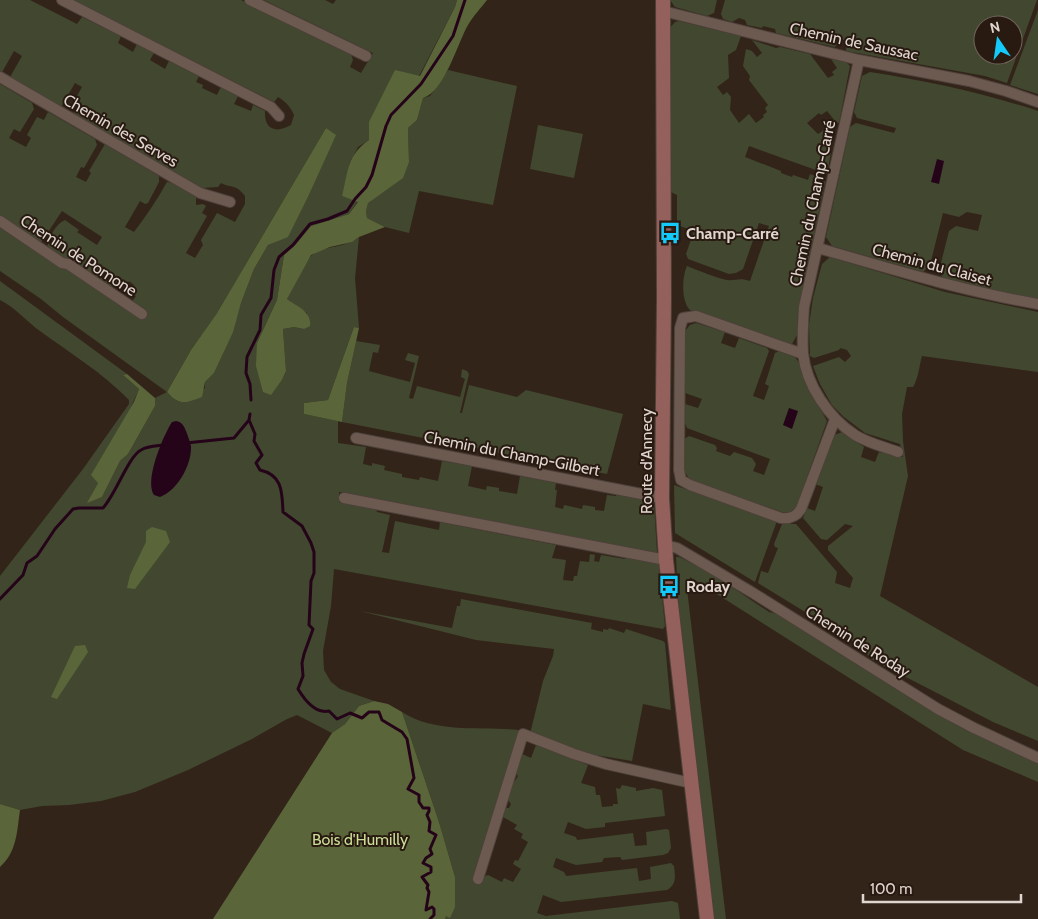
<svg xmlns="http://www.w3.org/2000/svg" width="1038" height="919" viewBox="0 0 1038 919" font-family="Cabin,sans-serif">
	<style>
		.green { fill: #41482f; fill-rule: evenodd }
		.forest { fill: #5a663a }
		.water { fill: #25041a }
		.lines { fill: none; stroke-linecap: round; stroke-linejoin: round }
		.stream { stroke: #25041a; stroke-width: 3 }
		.minor-casing { stroke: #4d413a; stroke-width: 12 }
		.secondary-casing { stroke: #4d413a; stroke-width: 16 }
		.minor { stroke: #6c5a50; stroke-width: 10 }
		.secondary { stroke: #93605b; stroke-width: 14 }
		.labels { text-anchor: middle; stroke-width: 4; stroke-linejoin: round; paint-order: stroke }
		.street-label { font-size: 16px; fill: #e0d6d0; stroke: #291a11 }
		.poi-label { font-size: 16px; font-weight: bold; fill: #e0d6d0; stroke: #291a11; text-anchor: start }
		.park-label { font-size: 16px; fill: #cbde97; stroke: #291a11 }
	</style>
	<rect width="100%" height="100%" fill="#33241a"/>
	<!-- green -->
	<path class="green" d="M0,0H30L77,24L82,17L121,36L118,43L133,52L137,44L154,53L150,60L165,69L169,61L199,76L196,82L203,85L202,88L217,95L221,87L238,96L234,104L251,111L253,105L265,111C264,131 277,133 291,125L294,115C290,106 286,102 278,97L274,102L73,0H241L351,54L353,60L350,67L361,73L373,53L264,0H325L333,4L336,0H457L455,7L419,76L369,140L358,147L350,163L342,196L358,201L349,214L311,226L296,244L284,255L277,300L257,343L271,394L282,380L286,371L283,329L294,327L304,329L307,313L287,299C292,290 306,259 312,255C326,245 346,248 359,237L355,278L359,328L354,327L328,400L304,403V414L338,421V443L366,447L363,464L372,466V463L385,466L384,470L402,474V477L419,480L420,477L438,481L442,461L472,466L468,486L486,490L487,486L499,488V491L517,494L520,476L556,483L555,490H557L555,507L563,509L564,505L582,509L583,505L595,507V510L604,511L607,495L616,496V495L649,500L654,503L657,552L654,555L339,492V502L376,509L377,512L390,515L382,552L389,553L395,521L439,530L440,522L556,545L552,558L566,560L563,580L573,581L574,576H577L580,561L589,562L590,554L595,555L594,561L599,562L601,555L625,559L626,556L657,563L659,565L665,626L663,629L334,569L331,606L323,651L324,670L331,682L340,689L374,701L359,706L345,724L332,733L297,715L287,719L252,739L188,770L135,792L101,801L69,805L42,806L20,810L0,804V576L83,469L129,404V400C103,373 70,353 40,331C26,321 16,308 0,300V281L127,374L123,375L139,389L98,483L88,502L102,497L120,461L128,454L155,406V398L167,392L63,317L41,299L0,271V226L68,267L143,318L147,311L141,306L137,308L132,302L136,296L129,292L134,285L129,281L124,288L117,283L113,290L47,248C49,238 55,224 65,220L79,230L77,232L97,245L102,237L62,211L40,244L0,218V84L32,103L34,109L20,132L14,129L9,138L26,147L31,138L27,135L37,117L44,120L48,112L95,139L97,145L84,168L81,167L76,177L86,182L91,173L89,171L105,144L159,176V182L148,203L145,204L140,201L125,227L134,232C146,216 157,200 167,182L172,183L196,197V205L203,204L206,206L202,213L207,216L186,253L195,258L203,245L201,240L217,213L235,222L245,204V196C235,183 232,189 221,183L218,187L202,188L73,115L75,109L71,107L82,87L75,83L61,107L9,79L22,56L14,51L1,74L0,73ZM326,128L335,135L308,197L288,236L268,245L254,269L241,303L232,332L222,356L214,373L205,382V388C190,400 182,410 167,392L191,350L217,313Z
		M670,0H717L714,13L707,16L675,7Z
		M725,0H1037L1007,83L985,76L846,51L847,41L840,39L835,47L776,33L775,29L763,26L762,28L747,25L745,20L739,18L732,22L723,19L721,14ZM983,25H1013V55H983Z
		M1038,10V94L1010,85Z
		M679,21L741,36L736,50L728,55L729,78L717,87L723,95L727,92L731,97L730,110L739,123L749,114L756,123L764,117L763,115L767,112L765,108L768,105L749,80L750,76L743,66L746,49L752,51L757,57L762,53L752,40L776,48L780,47L810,54L828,78L834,75L832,72L837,68L831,59L846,62L850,66L839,123L836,122L827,111L821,115L819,113L807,123L818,134L824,130L833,141L827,174L749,146L745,157L781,171V173L792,177L793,175L808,180L810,174L823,179L825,182L798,313L797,335L792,344H787L690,310C681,301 682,277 687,266C700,271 713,277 727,280C736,281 739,277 750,281L769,226L759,223L743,269L736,273L729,274L688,259L686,254L694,231L677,225V195L671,192L669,29L675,22Z
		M448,70L517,86L493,205L419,191L409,233L385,227L367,218L366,211L368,202L409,162L408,128L417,120L423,98L430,96Z
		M870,72C928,81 983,93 1038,111V300L943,278L939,271L949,231L956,226L978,231L982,215L967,212L959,217L943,213L930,265L923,272L832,246L826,237L850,127L856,123L894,133L896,128L857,118L854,112L862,76Z
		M538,125L583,134L574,178L530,169Z
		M830,257L945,292L1038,312V372L922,356C919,366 919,377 913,387H907L902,414L903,441L908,476L880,596L1038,687V741L993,722L873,660L854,642L758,583L761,571L768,573L778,548L775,547L774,544L782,524H796L837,572L835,583L850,588L853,578L828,550V546L853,526L845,524L827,540L821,539L803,518L807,508L815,511L823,487L815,484L832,436L842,432L864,447L861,457L875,462L879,452L903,457L900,444L865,433L844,417L832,405L820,384L813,366L839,357L845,362L851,356L847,350L840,348L839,350L814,358L810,356L809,325L813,298L822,264Z
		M696,323L725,332L721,343L735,348L739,338L767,348L769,351L753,396L764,400L769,386L765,384L775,353L779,351L795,357L800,364L807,386L827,421L796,508L790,512H782L690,480L685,472L684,439L689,436L715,445L717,448L716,451L730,456L734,452L752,458L756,464L753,471L764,475L770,459L687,428L685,423V404L698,408L702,399L685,393V331L690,325Z
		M356,341L380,345L378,353L373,352L369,371L410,382L415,363L405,360L408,353L419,356L409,398L413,399L417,386L460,397L465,379L461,377L462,369L467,371L469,374L460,413H462L469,385L517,397L526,390L623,414L607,474L342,422L347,383Z
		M674,485L777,521L755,582L675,533Z
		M676,557H679L711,573L769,612L777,614L922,705L1038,762V782L963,750L690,577L687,589L726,919H713L679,617Z
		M461,599L592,623L591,629L603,632V629L608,630L609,628L624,633L626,629L663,641L665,643L671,710L643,704L632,761L584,753L530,734L543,681L553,656L554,649L476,640L360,611L452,628L457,606H460Z
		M402,712C436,734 481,726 519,730L474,880L488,875L502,882L504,878L513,882L521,869L513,864L515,860L518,861L528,842L521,838L523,834L514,829L517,825L503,817L502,812L503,808H509L511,804L506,797L511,783L515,781L518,776L515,771L520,753L531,758L536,745L588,765L581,783L595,787L596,795H600L602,807L613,806V804H618L616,788L620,789L622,785L636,788V791L653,788L662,790L665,816L605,823V827L586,829L568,822L564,833L576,837L577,840L633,833L635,846L647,845L646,832L666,829L669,830L671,848L668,853L663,855L622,860L620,857L604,858L602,862L576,865L556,858L553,867L564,872L566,876L637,868L639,881L651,879L650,867L671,863L674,866C675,876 677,884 667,890L561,902L543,895L537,913L546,916L672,901L678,903L680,919H445L455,877L439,822Z"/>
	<!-- forest -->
	<path class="forest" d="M457,0H487C481,8 473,16 468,25C457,44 445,91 423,98L417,120L408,128L409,162L403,178L368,203L366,211L367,218L385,227L359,237L352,242L330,247L311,255L287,299C297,306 312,312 310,326L304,329L294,327L283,329L286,371L282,380L271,395L263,392L256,366L257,343L277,300L284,255L296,244L311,226L349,214L358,202L342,196C348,172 347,155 369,140V122L395,70L420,76L455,7Z
		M326,128L336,135L308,197L288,237L268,245L254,269L241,303L233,332L222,356L214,373L205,382L202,397C186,403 179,406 167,392L191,350L217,313Z
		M354,327L359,328L347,383L342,422L304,414V403L328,400Z
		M127,374L155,398V406L128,454L120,461L102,497L87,503L98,483L91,475L134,402L139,389L123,375Z
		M152,527L166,531L170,542L135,589L127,588L130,575L146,542V531Z
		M85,645L88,652L57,699L51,697L75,646Z
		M374,701L388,704L402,712L439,822L455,877V907L450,918L446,916L445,919H213L332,733L345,724L359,706Z
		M0,804L20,810C17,831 17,852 0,867Z"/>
	<!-- water -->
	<path class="water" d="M937,159L944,161L939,184L931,182Z
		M789,408L798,411L792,429L783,425Z
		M176,421C182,422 184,426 186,431C188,436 190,442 191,446C192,465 177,491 160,497L154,495C144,481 163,436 172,422Z"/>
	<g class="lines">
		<!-- stream -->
		<path class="stream" d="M251,400L250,384L246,373L247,357L260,330L261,315L271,298L274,270L279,257L293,245L310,224L328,219L347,211L355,199L366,187L372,175L386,126L391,115L421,84L453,36L465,0
			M250,414L249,420L255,434L254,441L262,455L256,463L260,470C283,475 282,493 283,512L302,526L311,543L314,552V573L311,581L309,625L313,629L304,654L302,663L303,676L298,689C304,699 315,714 329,711L337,719L350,713L362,718L369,712H379L382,720L402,732L407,739L414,778L408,789L419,795V802L423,808H429V811L427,815L430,822L429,831L436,835L430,849L432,854L426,858L423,863L431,867V872L422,877L428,885L427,888L429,892L426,910L432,907L434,909V915L430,919
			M186,443L234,438L249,420
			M0,599L23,575L27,563L37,556L55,529L73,509L79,508H103C116,494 128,457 141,450C148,446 157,446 164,445"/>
		<!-- minor casing -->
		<g class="minor-casing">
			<path id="minor" d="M62,0L271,107L279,116
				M250,0L366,56
				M663,11L859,60L969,81L1006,91L1038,102
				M859,60L804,307C803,323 802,338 803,353C806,385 829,418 855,435C868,443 884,447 898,452
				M0,77L200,193L230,202
				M0,221L62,263L68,264L142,314
				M818,248C891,269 963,291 1038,304
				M803,354L696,316L683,318L680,328L679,470L681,480L690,485L781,518C790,519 796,517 801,509L835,419
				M356,438L662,498
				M344,498L666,560
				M665,545L677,548L753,593L938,709L974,728L1038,758
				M478,879L523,734L574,754L606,764L691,783"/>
		</g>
		<!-- secondary casing -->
		<g class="secondary-casing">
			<path id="secondary" d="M663,0L664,298L662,498L666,560L707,919"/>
		</g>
		<!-- minor -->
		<use href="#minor" class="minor"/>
		<!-- secondary -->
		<use href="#secondary" class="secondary"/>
	</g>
	<!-- icons -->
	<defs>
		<g id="bus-bare" transform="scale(1.725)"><path d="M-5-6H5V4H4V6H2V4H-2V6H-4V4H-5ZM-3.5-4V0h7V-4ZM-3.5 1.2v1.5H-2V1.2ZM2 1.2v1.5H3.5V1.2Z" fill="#13cafb" stroke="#291a11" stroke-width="2.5" paint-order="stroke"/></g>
	</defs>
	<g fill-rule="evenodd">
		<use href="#bus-bare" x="670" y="233"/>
		<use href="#bus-bare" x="669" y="586"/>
	</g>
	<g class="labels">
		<!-- street labels -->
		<g class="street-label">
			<text transform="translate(854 41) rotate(12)" y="6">Chemin de Saussac</text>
			<text transform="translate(121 130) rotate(30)" y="6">Chemin des Serves</text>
			<text transform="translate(812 203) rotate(-78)" y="6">Chemin du Champ-Carré</text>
			<text transform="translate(79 255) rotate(33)" y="6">Chemin de Pomone</text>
			<text transform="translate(932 264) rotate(15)" y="6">Chemin du Claiset</text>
			<text transform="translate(512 453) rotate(11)" y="6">Chemin du Champ-Gilbert</text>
			<text transform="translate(646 461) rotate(-90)" y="6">Route d'Annecy</text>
			<text transform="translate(858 641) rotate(32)" y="6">Chemin de Roday</text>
		</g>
		<!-- poi labels -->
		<g class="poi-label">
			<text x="686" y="239">Champ-Carré</text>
			<text x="686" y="592">Roday</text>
		</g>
		<!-- park labels -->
		<g class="park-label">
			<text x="360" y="845">Bois d'Humilly</text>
		</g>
	</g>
	<!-- north arrow -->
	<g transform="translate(998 40) rotate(347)"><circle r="24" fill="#291a11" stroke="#72655d"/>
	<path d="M0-4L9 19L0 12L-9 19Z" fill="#13cafb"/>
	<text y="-8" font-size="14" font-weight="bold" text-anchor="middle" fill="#e0d6d0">N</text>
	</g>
	<!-- scale -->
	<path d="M863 894v8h158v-8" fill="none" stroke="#e0d6d0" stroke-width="2.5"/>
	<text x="870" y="894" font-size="15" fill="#e0d6d0" stroke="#291a11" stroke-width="4" paint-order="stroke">100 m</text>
</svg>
